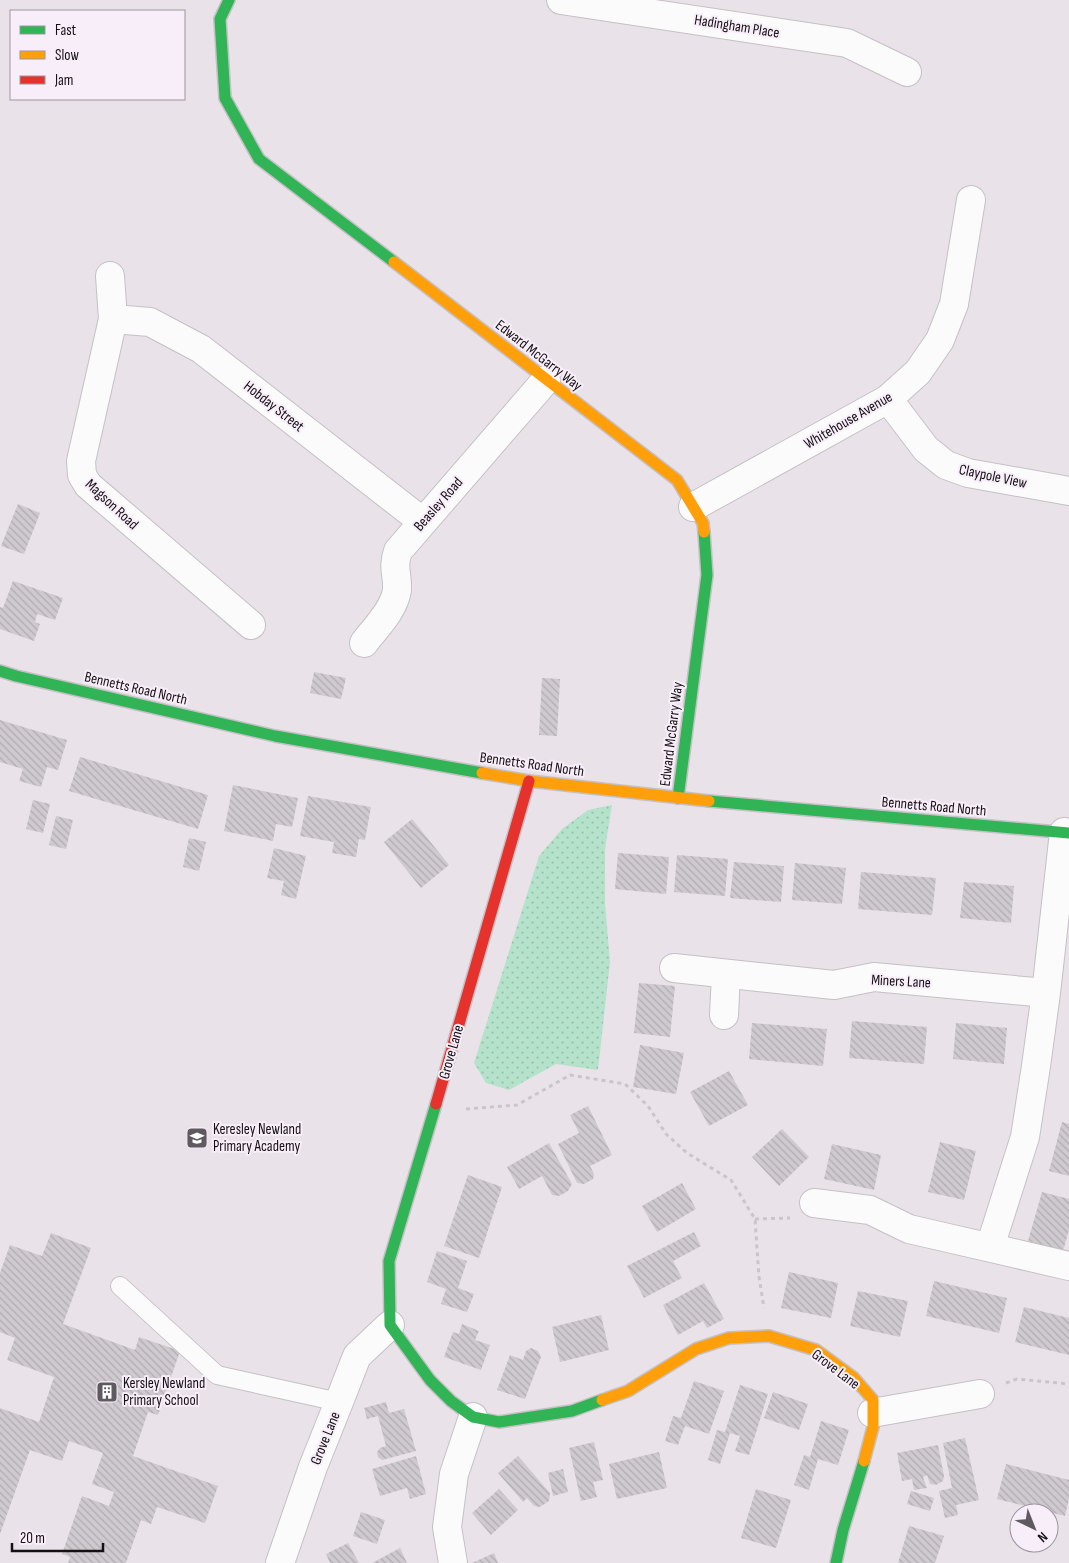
<svg xmlns="http://www.w3.org/2000/svg" width="1069" height="1563" viewBox="0 0 1069 1563" font-family="'Sofia Sans Condensed',sans-serif">
	<style>
		.grass { fill: url(#grass-dots) }
		.building { fill: url(#building-back-hatch) }
		.lines { fill: none; stroke-linecap: round; stroke-linejoin: round }
		.lane-casing { stroke: #c5c0c5; stroke-width: 20 }
		.street-casing { stroke: #c5c0c5; stroke-width: 30 }
		.fast-casing { stroke: #c5c0c5; stroke-width: 14 }
		.slow-casing { stroke: #c5c0c5; stroke-width: 14 }
		.jam-casing { stroke: #c5c0c5; stroke-width: 14 }
		.path { stroke: #c8c6c8; stroke-width: 3; stroke-dasharray: 4 4; stroke-linecap: butt }
		.lane { stroke: #fcfbfc; stroke-width: 18 }
		.street { stroke: #fcfbfc; stroke-width: 28 }
		.fast { stroke: #30b455; stroke-width: 11 }
		.slow { stroke: #ff9f0a; stroke-width: 11 }
		.jam { stroke: #e5322d; stroke-width: 11 }
		.labels { text-anchor: middle; stroke-width: 4; stroke-linejoin: round; paint-order: stroke }
		.street-label { font-size: 15px; fill: #141014; stroke: #f8eef9 }
		.poi-label { font-size: 15px; fill: #141014; stroke: #f8eef9; text-anchor: start }
	</style>
	<defs>
		<pattern id="grass-dots" width="8" height="8" patternUnits="userSpaceOnUse" patternTransform="scale(1.25)"><rect width="8" height="8" fill="#b4e2cb"/><path d="M2 2h.1M6 6h.1" fill="none" stroke="#9ac1ad" stroke-width="1.8" stroke-linecap="round"/></pattern>
		<pattern id="building-back-hatch" width="6" height="6" patternUnits="userSpaceOnUse" patternTransform="scale(1.25)"><rect width="6" height="6" fill="#cfcacf"/><path d="M-1 5l2 2M0 0l6 6M5-1l2 2" fill="none" stroke="#b1acb1"/></pattern>
	</defs>
	<rect width="100%" height="100%" fill="#e9e3e9"/>
	<!-- grass -->
	<path class="grass" d="M612,805L605,849V903L610,962L598,1070L556,1064L509,1090L486,1083L474,1063L539,856L562,829L588,810Z"/>
	<!-- building -->
	<path class="building" d="M18,504L40,513L24,554L1,546Z
		M13,581L63,598L55,620L37,614L35,622L40,624L34,641L0,629V607L3,608Z
		M314,672L346,678L341,699L310,693Z
		M542,678L560,679L557,736L539,735Z
		M0,720L67,740L58,770L47,767L41,787L19,781L23,769L0,762Z
		M80,757L208,795L198,829L69,791Z
		M233,785L298,798L292,827L276,824L273,841L224,831Z
		M308,796L371,807L365,840L359,839L356,857L332,853L334,842L300,836Z
		M33,800L50,804L43,833L26,829Z
		M56,816L73,820L66,849L49,845Z
		M412,819L449,865L421,888L384,842Z
		M189,838L206,842L199,871L183,867Z
		M274,848L306,856L296,899L281,895L284,881L267,878Z
		M618,853L669,857L666,894L615,889Z
		M677,855L728,859L725,896L674,892Z
		M734,862L784,866L781,902L730,898Z
		M795,863L846,868L842,904L792,900Z
		M861,872L936,878L932,915L858,909Z
		M964,882L1014,886L1011,923L960,918Z
		M639,983L675,986L670,1037L634,1033Z
		M852,1021L927,1027L924,1064L849,1058Z
		M752,1023L827,1029L823,1066L749,1059Z
		M956,1023L1007,1028L1004,1064L953,1059Z
		M640,1045L684,1053L676,1094L633,1087Z
		M729,1071L748,1105L709,1126L690,1092Z
		M588,1106L612,1155L590,1166L594,1174L593,1179L584,1184L577,1183L558,1144L579,1133L570,1115Z
		M1062,1122L1069,1124V1176L1049,1171Z
		M782,1129L809,1157L779,1186L752,1157Z
		M940,1142L976,1151L964,1200L928,1192Z
		M549,1143L572,1184L568,1191L559,1196L552,1195L542,1176L519,1189L507,1167Z
		M832,1144L881,1155L874,1190L824,1179Z
		M468,1175L502,1187L479,1258L444,1246Z
		M682,1183L696,1209L657,1232L642,1206Z
		M1042,1192L1069,1199V1230L1063,1251L1028,1241Z
		M694,1232L701,1246L673,1261L682,1278L644,1298L627,1266Z
		M51,1233L91,1248L63,1324L135,1350L139,1337L180,1351L158,1415L148,1412L133,1456L218,1486L205,1523L157,1507L151,1524L141,1520L126,1563H68L70,1557L62,1554L82,1496L109,1506L114,1492L92,1484L103,1453L69,1441L62,1461L30,1450L0,1534V1408L39,1422L54,1377L7,1360L15,1338L0,1332V1273L10,1245L42,1256Z
		M437,1251L467,1261L458,1288L474,1294L467,1312L441,1304L446,1289L427,1282Z
		M789,1272L838,1283L831,1318L781,1308Z
		M934,1281L1007,1298L999,1333L926,1316Z
		M704,1283L724,1319L707,1328L703,1321L678,1335L663,1305Z
		M858,1291L908,1301L900,1337L850,1326Z
		M1024,1307L1069,1318V1355L1015,1342Z
		M601,1315L609,1350L560,1362L552,1327Z
		M462,1324L479,1331L475,1340L490,1345L481,1370L444,1357L453,1332L459,1334Z
		M531,1348L538,1351L541,1357L525,1399L497,1390L510,1355L523,1360L526,1351Z
		M694,1381L724,1391L709,1434L685,1426L678,1445L665,1441L673,1416L681,1418Z
		M740,1385L768,1394L749,1455L735,1451L740,1436L730,1433L720,1464L708,1460L717,1430L725,1432Z
		M773,1392L808,1404L799,1430L764,1418Z
		M386,1402L389,1413L404,1409L416,1451L382,1460L378,1457L377,1452L380,1448L386,1446L378,1416L367,1419L364,1408Z
		M821,1421L849,1430L838,1465L818,1459L809,1490L794,1485L804,1455L810,1457Z
		M965,1438L979,1500L956,1505L958,1515L945,1518L939,1491L952,1488L943,1443Z
		M594,1442L603,1480L593,1482L597,1497L581,1501L569,1448Z
		M938,1445L944,1476L943,1481L936,1485L930,1484L927,1475L923,1477L927,1488L914,1490L912,1479L902,1481L897,1453Z
		M659,1452L667,1488L617,1499L609,1464Z
		M416,1456L426,1494L410,1499L407,1488L380,1496L372,1469Z
		M518,1456L550,1493L549,1501L540,1507L534,1506L527,1498L523,1502L498,1473Z
		M1006,1464L1069,1480V1499L1065,1516L997,1499Z
		M563,1469L568,1492L553,1496L548,1473Z
		M499,1489L518,1510L491,1535L472,1513Z
		M756,1489L791,1500L776,1548L741,1538Z
		M911,1491L934,1498L930,1511L907,1504Z
		M361,1512L385,1520L377,1544L353,1536Z
		M909,1526L944,1536L935,1563H898Z
		M348,1543L359,1563H330L326,1554Z
		M400,1548L407,1563H372Z
		M494,1553L498,1563H472Z"/>
	<g class="lines">
		<!-- lane casing -->
		<g class="lane-casing">
			<path id="lane" d="M120,1286L217,1375L339,1402"/>
		</g>
		<!-- street casing -->
		<g class="street-casing">
			<path id="street" d="M561,0L847,43L907,72
				M110,276L113,319L81,461L82,475L88,485L251,625
				M113,319L150,322L201,349L423,522
				M888,399L926,449L946,465L968,473L1069,491
				M693,507L888,399L918,372L940,340L954,304L971,200
				M364,643C376,627 394,610 397,590C398,575 392,568 398,551L546,380
				M674,968L834,985L874,977L1046,993
				M724,1015L726,974
				M814,1203L870,1210L909,1229L1069,1266
				M990,1247L1025,1137L1036,1066L1046,993L1064,832
				M872,1413L980,1394
				M280,1563L313,1467L339,1402L357,1356L390,1325
				M453,1563L447,1527L454,1474L473,1417"/>
		</g>
		<!-- fast casing -->
		<g class="fast-casing">
			<path id="fast" d="M229,0L220,19L225,98L259,159L394,262
				M0,671L16,676L275,736L482,773
				M678,798L707,575L704,532
				M709,801L1069,833
				M436,1104L389,1261L390,1325L430,1380L451,1401L473,1417L499,1422L572,1411L602,1400
				M836,1563L843,1530L864,1461"/>
		</g>
		<!-- slow casing -->
		<g class="slow-casing">
			<path id="slow" d="M394,262L677,480L703,523L704,532
				M482,773L529,781L709,801
				M602,1400L628,1391L696,1349L729,1338L769,1336L816,1350L854,1378L873,1400V1427L864,1461"/>
		</g>
		<!-- jam casing -->
		<g class="jam-casing">
			<path id="jam" d="M436,1104L529,781"/>
		</g>
		<!-- path -->
		<path class="path" d="M466,1109L517,1105L570,1075L625,1084L648,1106L666,1134L687,1153L731,1180L755,1219L759,1277L764,1308
			M755,1219L790,1218
			M1006,1383L1017,1379L1069,1384"/>
		<!-- lane -->
		<use href="#lane" class="lane"/>
		<!-- street -->
		<use href="#street" class="street"/>
		<!-- fast -->
		<use href="#fast" class="fast"/>
		<!-- slow -->
		<use href="#slow" class="slow"/>
		<!-- jam -->
		<use href="#jam" class="jam"/>
	</g>
	<!-- icons -->
	<defs>
		<g id="school-square" transform="scale(1.125)"><rect x="-9" y="-9" width="18" height="18" rx="4" fill="#5f5a5f" stroke="#f8eef9"/><path d="M0-5L7-2L0 1L-7-2ZM-4 1L0 2.5L4 1V4Q0 6-4 4Z" fill="#fff"/></g>
		<g id="building-square" transform="scale(1.125)"><rect x="-9" y="-9" width="18" height="18" rx="4" fill="#5f5a5f" stroke="#f8eef9"/><path d="M-4-6H4V6H1V3H-1V6H-4ZM-2.5-4.3h1.7v1.8h-1.7ZM.8-4.3h1.7v1.8H.8ZM-2.5-1h1.7V.8h-1.7ZM.8-1h1.7V.8H.8Z" fill="#fff"/></g>
	</defs>
	<g fill-rule="evenodd">
		<use href="#school-square" x="197" y="1138"/>
		<use href="#building-square" x="107" y="1392"/>
	</g>
	<g class="labels">
		<!-- street labels -->
		<g class="street-label">
			<text transform="translate(737 26) rotate(9)" y="5">Hadingham Place</text>
			<text transform="translate(539 355) rotate(38)" y="5">Edward McGarry Way</text>
			<text transform="translate(274 406) rotate(38)" y="5">Hobday Street</text>
			<text transform="translate(848 420) rotate(-30)" y="5">Whitehouse Avenue</text>
			<text transform="translate(993 476) rotate(12)" y="5">Claypole View</text>
			<text transform="translate(112 504) rotate(43)" y="5">Magson Road</text>
			<text transform="translate(438 504) rotate(-49)" y="5">Beasley Road</text>
			<text transform="translate(136 688) rotate(13)" y="5">Bennetts Road North</text>
			<text transform="translate(671 734) rotate(-83)" y="5">Edward McGarry Way</text>
			<text transform="translate(532 764) rotate(8)" y="5">Bennetts Road North</text>
			<text transform="translate(934 806) rotate(5)" y="5">Bennetts Road North</text>
			<text transform="translate(901 981) rotate(3)" y="5">Miners Lane</text>
			<text transform="translate(451 1052) rotate(-74)" y="5">Grove Lane</text>
			<text transform="translate(836 1369) rotate(37)" y="5">Grove Lane</text>
			<text transform="translate(325 1438) rotate(-68)" y="5">Grove Lane</text>
		</g>
		<!-- poi labels -->
		<g class="poi-label">
			<text x="213" y="1134">Keresley Newland<tspan x="213" dy="17">Primary Academy</tspan></text>
			<text x="123" y="1388">Kersley Newland<tspan x="123" dy="17">Primary School</tspan></text>
		</g>
	</g>
	<!-- legend -->
	<rect x="10" y="10" width="175" height="90" fill="#f8eef9" stroke="#9d959d"/>
	<rect x="20" y="26" width="25" height="8" fill="#30b455" stroke="#9d959d"/>
	<text x="55" y="35" font-size="15" fill="#141014">Fast</text>
	<rect x="20" y="51" width="25" height="8" fill="#ff9f0a" stroke="#9d959d"/>
	<text x="55" y="60" font-size="15" fill="#141014">Slow</text>
	<rect x="20" y="76" width="25" height="8" fill="#e5322d" stroke="#9d959d"/>
	<text x="55" y="85" font-size="15" fill="#141014">Jam</text>
	<!-- north arrow -->
	<g transform="translate(1034 1528) rotate(137)"><circle r="24" fill="#f8eef9" stroke="#9d959d"/>
	<path d="M0-4L9 19L0 12L-9 19Z" fill="#5f5a5f"/>
	<text y="-8" font-size="14" font-weight="bold" text-anchor="middle" fill="#141014">N</text>
	</g>
	<!-- scale -->
	<path d="M12 1543v8h91v-8" fill="none" stroke="#141014" stroke-width="2.5"/>
	<text x="20" y="1543" font-size="15" fill="#141014" stroke="#f8eef9" stroke-width="4" paint-order="stroke">20 m</text>
</svg>
